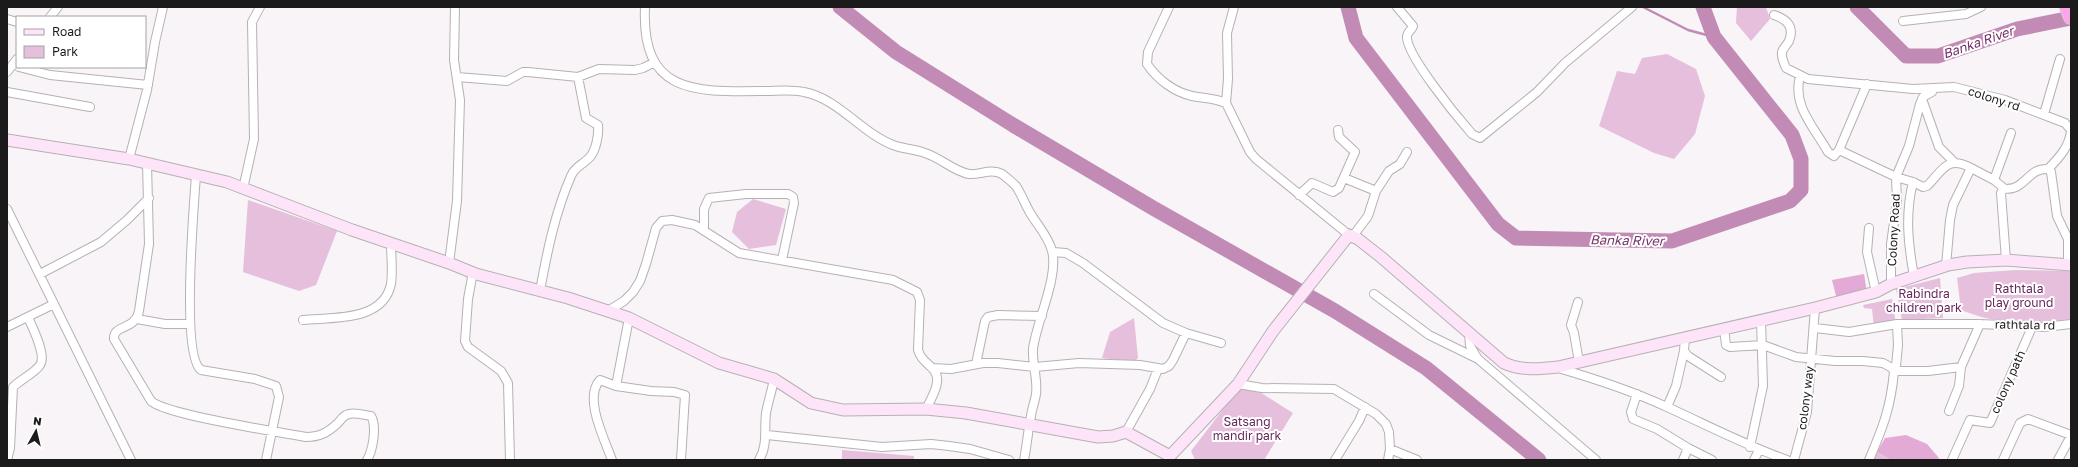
<svg xmlns="http://www.w3.org/2000/svg" width="2078" height="467" viewBox="0 0 2078 467" font-family="'Golos Text',sans-serif">
	<style>
		.green { fill: #e6bfdc }
		.forest { fill: #e3aad5 }
		.lines { fill: none; stroke-linecap: round; stroke-linejoin: round }
		.stream { stroke: #c28bb5; stroke-width: 2.5 }
		.river { stroke: #c28bb5; stroke-width: 15 }
		.street-casing { stroke: #b6b1b4; stroke-width: 10 }
		.secondary-casing { stroke: #b6b1b4; stroke-width: 13 }
		.highway-casing { stroke: #d2d1d2; stroke-width: 16 }
		.street { stroke: #fff; stroke-width: 8 }
		.secondary { stroke: #fee4f8; stroke-width: 11 }
		.highway { stroke: #fca5e9; stroke-width: 14 }
		.labels { text-anchor: middle; stroke-width: 4; stroke-linejoin: round; paint-order: stroke }
		.street-label { font-size: 12px; fill: #1c1b1c; stroke: #fff }
		.park-label { font-size: 12px; fill: #68275d; stroke: #fff }
		.water-label { font-size: 13px; font-style: italic; fill: #733167; stroke: #fff }
	</style>
	<rect width="100%" height="100%" fill="#f8f4f7"/>
	<!-- green -->
	<path class="green" d="M1737,7H1766L1770,19L1751,41L1736,23Z
		M1667,54L1696,69L1705,96L1695,134L1674,159L1654,153L1599,126L1617,71L1635,74L1642,58Z
		M753,199L786,209L776,245L749,249L732,232L737,212Z
		M248,200L337,231L316,285L299,291L243,272Z
		M2015,270L2071,271V319C2045,323 2017,324 1990,319C1980,317 1970,313 1961,310L1957,278L1974,273Z
		M1940,278L1943,318L1902,320L1896,289Z
		M1892,299L1896,324L1874,327L1872,309L1864,308L1863,305Z
		M1134,318L1138,358L1134,362L1102,358L1110,332Z
		M1244,382L1293,413L1264,460H1195L1191,451Z
		M842,450L914,456V460H842Z
		M1875,451L1891,460H1872Z"/>
	<!-- forest -->
	<path class="forest" d="M1864,274L1867,293L1837,300L1832,280Z
		M1906,435L1927,444L1939,458L1938,460H1891L1877,452L1885,438Z"/>
	<g class="lines">
		<!-- stream -->
		<path class="stream" d="M1643,7L1688,30L1714,37"/>
		<!-- river -->
		<path class="river" d="M840,7L896,52L1013,125L1153,208L1335,311L1426,368L1539,460
			M1348,7L1356,38L1498,224L1516,238L1672,241L1790,201L1801,190V159L1792,135L1714,37L1703,7
			M1857,7L1906,56H1938L2017,29L2071,18"/>
		<!-- street casing -->
		<g class="street-casing">
			<path id="street" d="M645,7C641,94 694,92 763,91C776,91 791,89 804,92C839,99 860,132 893,145C903,149 915,149 925,153C941,158 953,171 969,174C980,175 991,168 1002,174C1006,177 1012,182 1016,186C1022,195 1026,207 1032,216C1039,227 1049,238 1052,251C1059,276 1036,323 1033,349C1032,364 1038,379 1036,394C1035,401 1032,408 1031,416C1028,430 1027,445 1024,460
				M1169,7L1148,52L1147,64C1157,79 1174,92 1192,96C1203,98 1215,98 1226,103L1250,152L1256,159L1349,235
				M1397,7L1413,26C1412,30 1408,31 1407,36C1405,54 1458,118 1472,134L1480,138L1537,92L1565,63L1632,7
				M1774,15C1786,19 1795,26 1789,41C1787,45 1783,48 1782,52C1781,58 1784,63 1786,68L1808,79L1913,89L1954,87L2005,100L2065,123L2071,130C2070,146 2059,158 2048,169
				M50,17L58,7
				M7,19L17,22
				M1903,21L1966,14L1981,7
				M19,67L50,75L148,85
				M7,72L17,59
				M1800,76C1792,106 1814,127 1828,152L1834,156L1839,150L1867,84
				M457,77L507,81L523,72H528L578,77L599,69L635,70L643,68L653,63
				M1933,90L1932,92L1923,97L1920,104L1909,146L1896,177L1913,182L1923,187L1927,186C1943,170 1947,155 1971,168L1953,205L1950,220L1946,266
				M7,92L90,107
				M1922,99L1939,147L1954,162
				M1226,103L1228,79L1227,33L1234,7
				M2044,114L2060,59
				M1839,150L1896,177L1897,201L1891,244V284
				M129,159L147,90L155,42L163,7
				M147,163L149,244L139,311C135,331 113,324 114,339L151,401C166,415 279,432 306,437C319,437 327,433 337,424C341,420 343,415 349,414C355,412 364,415 371,416C377,426 373,450 367,460
				M1971,168L1994,180L2005,189
				M196,175C194,204 181,356 201,370L255,379L276,386L279,397L266,460
				M1344,178L1376,191L1389,171L1400,164L1407,152
				M1994,180L2011,133
				M1913,182C1905,214 1908,244 1914,276
				M243,189L254,139L252,22L260,7
				M1299,195L1312,183L1333,192L1339,188L1355,152L1339,137L1338,130
				M7,209L131,460
				M1869,228L1867,252L1876,292
				M704,230V209L709,198L746,194H788L793,197L794,203L782,260
				M1353,236L1368,216L1376,191
				M1053,252L1066,253L1083,263L1163,323L1186,333L1221,343
				M2006,260L2001,193L2003,189C2007,189 2012,189 2016,187C2028,181 2032,168 2048,169L2051,172L2057,216L2068,239
				M449,263L457,201L460,100L454,60L455,7
				M2068,264V239H2071
				M473,272L468,299L465,341L468,347L501,371L508,383L510,460
				M40,274L101,242L127,220L149,198
				M540,291C547,252 555,213 571,176C575,166 583,165 590,157C596,150 599,135 598,125L586,118L578,77
				M1374,294L1429,335L1476,358
				M1578,302L1571,325L1574,333L1579,362
				M608,311L624,301L633,292L640,281L646,264L656,228L662,221L672,220L695,225L739,253L893,280L917,292L920,300L918,350C921,359 925,361 932,368C944,379 932,397 926,409
				M137,319L165,324H190
				M303,320C333,317 383,322 391,284C393,271 391,256 391,243
				M1897,324H1980L2044,327L2071,324
				M7,327L54,304
				M1724,328L1726,345L1730,347L1763,345L1796,357L1835,361H1863L1883,363L1892,368L1896,366L1898,345L1897,324L1849,332L1815,328
				M1469,333L1470,346L1478,359L1596,460
				M1685,337L1684,351L1688,356L1721,377
				M976,364L985,321L988,317L998,315L1042,316
				M932,368L951,369L983,363H998L1035,367L1079,363L1140,365L1163,369L1169,366L1173,360L1186,333
				M1558,368C1596,379 1632,391 1667,407C1707,425 1745,445 1787,460
				M1894,371H1928L1961,367L1980,324
				M1238,384L1262,388L1334,389L1376,414L1386,424L1389,432L1390,449L1388,460
				M616,386L651,391L674,392L685,395L681,460
				M1637,394L1631,412L1633,419L1657,429L1688,448L1712,460
				M1667,407L1676,386L1684,351
				M1949,411L1959,386L1961,367
				M1126,432L1150,389L1158,369
				M767,435L882,447L931,444L949,446L970,449L1009,460
				M1750,447L1763,386L1761,320
				M1390,449L1417,460
				M7,460L10,448L13,387C20,380 36,372 40,365C47,355 32,327 28,317
				M612,460C605,440 583,398 600,380L616,386L629,318
				M759,460C768,445 764,430 766,413C768,402 772,390 774,379
				M1335,460L1359,421L1365,407
				M1683,460L1688,448
				M1754,460L1759,450
				M1794,460L1807,412L1815,308
				M1869,460C1883,427 1891,407 1894,371L1892,368
				M1952,460L1970,420L1990,423L2032,327
				M2003,460L2020,423L2028,419L2071,435
				M2058,460L2071,436"/>
		</g>
		<!-- secondary casing -->
		<g class="secondary-casing">
			<path id="secondary" d="M7,140L129,159L227,182L352,230L449,263L476,274L568,298L629,318L719,363L774,379L811,403L843,410L926,409L966,413L1098,437L1113,436L1126,432L1170,456L1238,384L1273,331L1349,235L1358,239L1381,257L1504,363C1521,371 1540,369 1558,367L1815,308L1876,292L1891,284L1948,265L1967,262L2006,260L2071,265"/>
		</g>
		<!-- highway casing -->
		<g class="highway-casing">
			<path id="highway" d="M2067,7L2071,17"/>
		</g>
		<!-- street -->
		<use href="#street" class="street"/>
		<!-- secondary -->
		<use href="#secondary" class="secondary"/>
		<!-- highway -->
		<use href="#highway" class="highway"/>
	</g>
	<g class="labels">
		<!-- street labels -->
		<g class="street-label">
			<text transform="translate(1994 99) rotate(18)" y="4">colony rd</text>
			<text transform="translate(1894 230) rotate(-87)" y="4">Colony Road</text>
			<text transform="translate(2025 325) rotate(1)" y="4">rathtala rd</text>
			<text transform="translate(2008 382) rotate(-66)" y="4">colony path</text>
			<text transform="translate(1806 398) rotate(-83)" y="4">colony way</text>
		</g>
		<!-- park labels -->
		<g class="park-label">
			<text x="2019" y="293">Rathtala<tspan x="2019" dy="14">play ground</tspan></text>
			<text x="1924" y="298">Rabindra<tspan x="1924" dy="14">children park</tspan></text>
			<text x="1247" y="426">Satsang<tspan x="1247" dy="14">mandir park</tspan></text>
		</g>
		<!-- water labels -->
		<g class="water-label">
			<text transform="translate(1978 42) rotate(-19)" y="5">Banka River</text>
			<text transform="translate(1627 240) rotate(1)" y="5">Banka River</text>
		</g>
	</g>
	<!-- border -->
	<rect width="2078" height="467" fill="none" stroke="#1c1b1c" stroke-width="16"/>
	<!-- legend -->
	<rect x="16" y="16" width="130" height="52" fill="#ffffff" stroke="#a4a4a4"/>
	<rect x="24" y="29" width="20" height="6" fill="#fee4f8" stroke="#a4a4a4"/>
	<text x="52" y="36" font-size="12" fill="#1c1b1c">Road</text>
	<rect x="24" y="46" width="20" height="12" fill="#e6bfdc" stroke="#a4a4a4"/>
	<text x="52" y="56" font-size="12" fill="#1c1b1c">Park</text>
	<!-- north arrow -->
	<g transform="translate(36 431) rotate(8)" stroke="#ffffff" stroke-width="3" paint-order="stroke">
	<path d="M0-3L7 15L0 10L-7 15Z" fill="#1c1b1c"/>
	<text y="-6" font-size="11" font-weight="bold" text-anchor="middle" fill="#1c1b1c">N</text>
	</g>
</svg>
